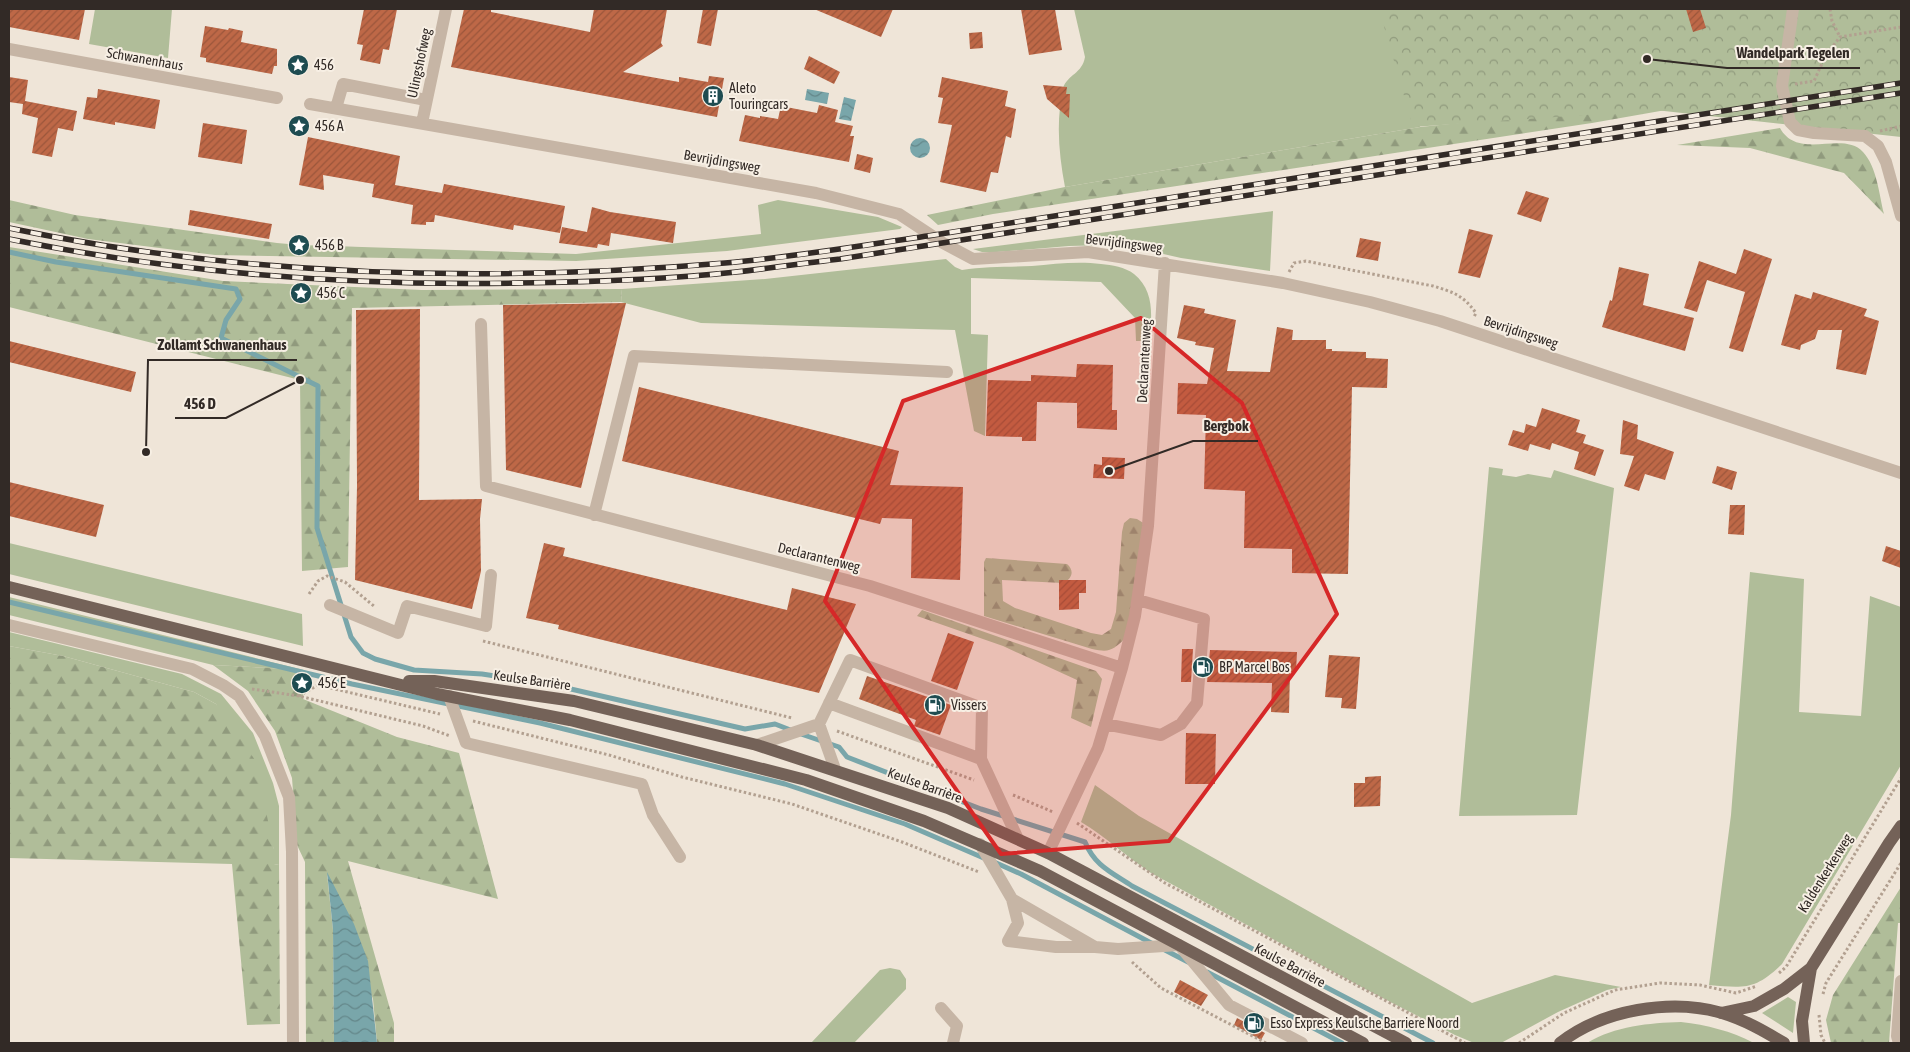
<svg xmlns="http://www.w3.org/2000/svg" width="1910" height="1052" viewBox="0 0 1910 1052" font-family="'Asap Condensed',sans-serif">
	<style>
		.green { fill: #b0bd99 }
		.forest { fill: url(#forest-firs) }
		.park { fill: url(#park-crowns) }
		.water { fill: url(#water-waves) }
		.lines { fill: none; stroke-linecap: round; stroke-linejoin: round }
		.stream { stroke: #79a6aa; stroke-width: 5 }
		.building { fill: url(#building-hatch) }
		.path { stroke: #b2a090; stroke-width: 3; stroke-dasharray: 2.5 2.5; stroke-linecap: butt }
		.minor { stroke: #c6b5a5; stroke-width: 12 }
		.major { stroke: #746258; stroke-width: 12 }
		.rail-casing { stroke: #322a26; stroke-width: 5.5 }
		.rail { stroke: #f7efe4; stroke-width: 4; stroke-dasharray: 11; stroke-linecap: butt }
		.marked { fill: #d62828; fill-opacity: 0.2; stroke: #d62828; stroke-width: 4; stroke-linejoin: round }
		.labels { text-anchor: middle; stroke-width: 4; stroke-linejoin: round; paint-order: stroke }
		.street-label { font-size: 14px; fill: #322a26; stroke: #f7efe4 }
		.poi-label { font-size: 14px; fill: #322a26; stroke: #f7efe4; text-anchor: start }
		.leader { fill: none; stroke: #322a26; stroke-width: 2 }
		.callout-dot { fill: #322a26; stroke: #f7efe4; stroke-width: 2 }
		.callout-label { font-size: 15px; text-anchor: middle; font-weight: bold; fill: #322a26; stroke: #f7efe4; stroke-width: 4; stroke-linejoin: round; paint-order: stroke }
	</style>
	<defs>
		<pattern id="forest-firs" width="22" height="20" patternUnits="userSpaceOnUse" patternTransform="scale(1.25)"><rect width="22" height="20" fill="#b0bd99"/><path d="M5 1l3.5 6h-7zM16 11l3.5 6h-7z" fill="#909a7d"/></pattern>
		<pattern id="park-crowns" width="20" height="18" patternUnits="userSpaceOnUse" patternTransform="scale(1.25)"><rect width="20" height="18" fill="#b0bd99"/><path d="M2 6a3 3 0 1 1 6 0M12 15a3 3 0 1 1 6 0" fill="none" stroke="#909a7d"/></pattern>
		<pattern id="water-waves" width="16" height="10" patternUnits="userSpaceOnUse" patternTransform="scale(1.25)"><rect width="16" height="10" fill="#79a6aa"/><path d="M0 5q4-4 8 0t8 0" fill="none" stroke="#64878a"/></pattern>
		<pattern id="building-hatch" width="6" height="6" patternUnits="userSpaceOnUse" patternTransform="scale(1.25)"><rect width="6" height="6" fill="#be6847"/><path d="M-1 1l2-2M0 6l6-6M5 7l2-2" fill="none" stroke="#9b563b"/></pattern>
	</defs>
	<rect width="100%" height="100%" fill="#efe5d8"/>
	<!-- green -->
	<path class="green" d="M95,9H172L168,58L89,44Z
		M1074,9H1385L1420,127L1065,187C1060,161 1057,134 1060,107C1061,100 1060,93 1063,88C1068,74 1082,74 1085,57Z
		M778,200L878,217L902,227L900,229L727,251L576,261V254L761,234L758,205Z
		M1273,211L1270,271L1181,258L1137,248L1108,245L1069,246L997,252H982L973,249Z
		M946,259L955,267L962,270C985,266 1009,267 1032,266C1054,264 1078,261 1101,264C1112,265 1125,267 1134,274C1155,291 1152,317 1149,341H1136L1135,318L1101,282L971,278V334L988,335L985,436L974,431L955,330L701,323L621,302L622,289L765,279Z
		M1489,467L1503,469L1502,475L1516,477L1528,474L1551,478L1554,470L1614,488L1577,815L1459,816Z
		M9,543L302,614L303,646L9,574Z
		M1750,572L1804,579L1799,712L1861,716L1870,596L1901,607V765L1782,964C1755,990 1745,988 1709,985L1731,815Z
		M9,597L304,670L213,665L9,615Z
		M9,632L182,674L221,694L253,733L273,783L279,806V865L274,864V849L216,704L194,692L63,656L9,646Z
		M1095,785L1139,816L1472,1003L1555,975L1621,987L1607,990L1558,1012L1501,1043H1474L1455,1035L1365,989L1151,873C1127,857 1106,837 1081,822Z
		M890,968L900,970L906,979V989L854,1043H811L880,970Z
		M1788,997L1796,1002L1793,1033L1762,1013Z
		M1681,1022C1707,1025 1731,1031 1754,1043H1587C1615,1026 1649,1023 1681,1022Z"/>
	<!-- forest -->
	<path class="forest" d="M1774,91L1592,123L993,214L938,225L927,215L1065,187L1420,127Z
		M1780,128C1798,161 1843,130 1863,152C1877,167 1879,194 1884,214L1844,173L1750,148L1677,145Z
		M9,200L75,215L277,243L300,245L576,254V261L215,255L88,239L9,222Z
		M9,247L223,281L422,290L622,289L621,302L352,308L348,567L302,571L300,380L9,307Z
		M1130,518L1137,519L1145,524L1127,637C1112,650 1111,653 1092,649L984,616V562L986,558L1067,564C1075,571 1072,579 1063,583L1002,580L1003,601L1015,608L1091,633L1102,635L1111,629L1116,612L1122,532L1124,523Z
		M922,610L1096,671L1102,679L1091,727L1071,718L1077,680L1003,646L917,616Z
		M9,646L63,656L194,692L216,704L255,760L274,849V864L279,865L280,1024L247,1025L232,864L9,858Z
		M213,665L304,670L303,699L397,737L459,753L498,899L348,861L394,1023V1043H377L373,999L327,874L333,930L334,1043H306L305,862L297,845L292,778L275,731L248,691Z
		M1901,887V923H1898L1889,1043H1831L1826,1020L1833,995Z"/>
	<!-- park -->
	<path class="park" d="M1379,9H1901V137L1655,110L1413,127Z"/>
	<!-- water -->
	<path class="water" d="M807,89L829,93L827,104L805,100Z
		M844,97L856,100L851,121L839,119Z
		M910 148a10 10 0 1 1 20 0a10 10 0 1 1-20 0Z
		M327,872L354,924L368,961L377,1043H334L333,930Z"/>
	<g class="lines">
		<!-- stream -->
		<path class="stream" d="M9,252L56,262L236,289L240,299L226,320L221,338L318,386L317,528L351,637L363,653L375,659L414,670L482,674L549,684L745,729L775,724L793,731
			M9,602L352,684L540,723L785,784L905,824L986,859
			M801,734L839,747L847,757L981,809L1085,842C1095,866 1111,872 1132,886L1433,1043
			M994,862L1021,874L1153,944
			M1163,949L1188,962
			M1207,972L1342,1043"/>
	</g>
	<!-- building -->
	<path class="building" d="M9,9H85L79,40L9,27Z
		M364,9H397L389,50L383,49L380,64L360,60L363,45L357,44Z
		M464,9H491V12L590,32L594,9H667L661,43L663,46L623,72L679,82V77L708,82L709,76L724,78L717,117L451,67Z
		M703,9H718L711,46L697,43Z
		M814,9H893L881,37Z
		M1021,9H1055L1062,50L1029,55Z
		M1686,9H1700L1706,28L1693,32Z
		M205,26L228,30L229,28L243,31L241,42L277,49V66H274L272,74L206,62V58L200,57Z
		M982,32L983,48L970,49L969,33Z
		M809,56L840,72L834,84L804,69Z
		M9,77L28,80L25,101L77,111L73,131L58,128L52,157L32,153L38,118L22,114L23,104L9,102Z
		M942,77L1008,91L1005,106L1016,109L1011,138L1006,136L998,173L991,172L986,192L940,182L952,125L938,123L943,98L938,97Z
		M1043,85L1067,87L1066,94H1070L1069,118L1047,99Z
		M98,89L160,100L155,129L115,122V125L83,119L87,97L97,98Z
		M819,105L838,110L835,122L853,126L850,136H854L849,162L739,141L745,115L760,118V116L778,119L781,106L817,113Z
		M203,123L247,130L242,164L198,157Z
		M308,137L400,156L395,185L442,193L444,184L565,206L560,233L514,225L513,230L435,215L434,222H426V225L411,224L413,205L372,197L374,184L323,175L324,190L299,185Z
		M857,154L873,158L870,173L854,169Z
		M1526,191L1549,198L1541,222L1517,214Z
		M592,207L610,212L676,222L673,243L611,233L609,246L598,244L597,248L559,243L562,227L587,232Z
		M190,210L272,224L269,239L188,225Z
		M1469,229L1493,235L1480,278L1458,273Z
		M1360,238L1381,242L1378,261L1356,257Z
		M1744,249L1772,259L1743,352L1729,348L1745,292L1707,280L1697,312L1684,308L1699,261L1736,274Z
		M1619,267L1649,274L1643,305L1694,318L1685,351L1602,327L1610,300L1612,301Z
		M1813,292L1867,309L1864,316L1879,321L1866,375L1836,369L1842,330H1818L1815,339L1801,345L1800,350L1781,345L1795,294L1811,299Z
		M626,303L581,488L506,470L503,305Z
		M1184,305L1205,309L1204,313L1236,320L1227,371L1270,372L1277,327L1293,330L1292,340H1326V349H1332V351L1366,352V358L1388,359L1387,388L1352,387L1348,574L1292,573V549L1244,548L1245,491L1204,489L1206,415L1177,414L1178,383L1207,384L1214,348L1195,345L1196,342L1177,338Z
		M420,309L419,500L482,499L480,519L481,571L472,609L355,580L357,486L356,310Z
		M9,341L136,372L131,392L9,362Z
		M1077,364L1113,365L1112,410H1117V430L1077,428V403L1037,402L1036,441H1022V437L986,436L988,380L1031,381V375L1076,377Z
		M639,387L899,451L890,485L963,487L960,580L911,578L912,519L882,518L880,524L622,461Z
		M1542,408L1580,420L1576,432L1586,435L1583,443L1604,450L1595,476L1574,469L1579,452L1552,443L1550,450L1530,444L1528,451L1508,445L1513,430L1524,433L1526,424L1536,427Z
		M1623,420L1638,425L1637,439L1674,452L1665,480L1645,474L1639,491L1624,486L1634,456L1620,454Z
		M1102,457L1125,458L1124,479L1093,478L1094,464L1102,465Z
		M1717,466L1737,472L1732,490L1712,483Z
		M9,482L104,505L96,537L9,516Z
		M1730,505H1745L1744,535L1728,534Z
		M544,543L565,548L563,556L787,610L792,588L856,604L819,693L558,629L559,625L526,618Z
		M1886,546L1901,551V568L1882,561Z
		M1059,580H1086V593H1079V609L1059,610Z
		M948,633L974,642L957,690L931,681Z
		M1182,649H1193L1191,682H1181Z
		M1210,650L1297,652L1296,672H1290L1289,713L1271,712L1272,683L1207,682Z
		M1329,655L1360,657L1356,709L1341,708L1342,698L1325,697Z
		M867,676L951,705L940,735L914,726L916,720L859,699Z
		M1186,733L1216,734L1215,784H1185Z
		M1381,776L1380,806L1354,807V783H1365V777Z
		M1180,980L1208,995L1201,1006L1174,992Z
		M1237,1018L1265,1033L1261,1040L1234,1025Z"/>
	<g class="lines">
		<!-- path -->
		<path class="path" d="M1830,9L1832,21L1840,37
			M1795,84L1814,81L1826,55L1840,37L1901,27
			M1880,131L1901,126
			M1289,272L1294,263L1306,261L1433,286C1453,292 1463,295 1476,313L1474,317
			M309,594L318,581L327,576L345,582L375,607
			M483,641L792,718
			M252,689L299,696L423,726L450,736
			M299,696L318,685L440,714
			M473,721L609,755L682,777L792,804L902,842L979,872
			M837,731L974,780
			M1013,795L1053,812
			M1077,823L1165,883L1465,1043
			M1132,962L1161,988L1266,1043
			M1779,973L1786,967L1901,778
			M1823,994L1826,983L1901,863
			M1819,1015L1821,1035L1825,1043
			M1519,1043L1564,1013L1615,990L1660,983L1700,985L1736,993L1757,986"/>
		<!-- minor -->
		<path class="minor" d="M1793,9L1782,86L1790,122L1798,130L1814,133L1865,136L1878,146L1886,162L1901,216
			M9,49L277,98
			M310,104L816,193L899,214L943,243L973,259L1088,252L1283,283L1370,302L1440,321L1901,473
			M336,108L343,84L426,100
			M422,123L446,9
			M481,324L486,486L870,586L1122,668
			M594,515L634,356L947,372
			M330,605L398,633L407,606L486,626L491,575
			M9,625L192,669L223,685L239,696L265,736L289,797L292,852L293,1043
			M449,696L466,743L642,784L653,815L680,857
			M829,703L981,759
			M819,724L835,769
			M1105,724L1161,735L1181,724L1197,703L1204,619L1138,600
			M757,745L819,724L850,660L982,708L981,759L1018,839
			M980,844L1012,899L1018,923L1008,941L1056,947H1093
			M1048,853L1098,748L1122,668L1135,616L1148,526L1165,263
			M1012,899L1095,947L1118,949L1179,945L1229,1005L1302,1043
			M941,1008L957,1026L953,1043
			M1899,1043L1897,1036L1901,981"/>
		<!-- major -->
		<path class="major" d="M9,587L437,694L570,720L806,780L924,821L1040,871L1363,1043
			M409,681H434L574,701L757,745L948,808L1048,853L1406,1043
			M1721,1013L1754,1006L1784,989L1811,968L1889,843L1901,826
			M1560,1043C1602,1010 1671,998 1722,1013C1745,1020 1764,1031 1784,1043
			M1804,1043L1802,1021L1811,968"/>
		<!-- rail casing -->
		<g class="rail-casing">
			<path id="rail" d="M9,228C243,277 487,283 725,263C795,257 865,245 934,235C1016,222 1099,209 1181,196C1421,159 1661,121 1901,83
				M9,239C176,273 348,286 518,283C591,282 664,280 736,272C771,268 806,263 840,259L1901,93"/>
		</g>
		<!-- rail -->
		<use href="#rail" class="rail"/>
	</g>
	<!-- marked area -->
	<path class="marked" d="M1141,318L1242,403L1337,614L1169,841L1001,854L825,601L903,401Z"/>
	<!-- icons -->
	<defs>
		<g id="sight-disc" transform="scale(1.125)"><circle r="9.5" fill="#1e4c51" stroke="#f7efe4"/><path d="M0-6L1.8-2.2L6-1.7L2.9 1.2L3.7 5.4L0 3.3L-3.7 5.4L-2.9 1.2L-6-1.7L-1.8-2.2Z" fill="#fff"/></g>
		<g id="building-disc" transform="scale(1.125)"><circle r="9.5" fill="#1e4c51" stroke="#f7efe4"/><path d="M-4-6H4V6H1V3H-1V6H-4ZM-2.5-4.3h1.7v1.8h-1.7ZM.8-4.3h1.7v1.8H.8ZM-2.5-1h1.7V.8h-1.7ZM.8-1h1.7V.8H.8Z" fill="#fff"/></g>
		<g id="fuel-disc" transform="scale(1.125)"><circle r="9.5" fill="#1e4c51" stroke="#f7efe4"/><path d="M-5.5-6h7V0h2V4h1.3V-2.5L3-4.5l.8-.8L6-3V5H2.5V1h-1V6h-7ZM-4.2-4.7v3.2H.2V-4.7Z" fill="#fff"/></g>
	</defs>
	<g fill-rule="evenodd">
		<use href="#sight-disc" x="298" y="65"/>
		<use href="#building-disc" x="713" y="96"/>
		<use href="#sight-disc" x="299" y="126"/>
		<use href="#sight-disc" x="299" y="245"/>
		<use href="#sight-disc" x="301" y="293"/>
		<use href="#fuel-disc" x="1203" y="667"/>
		<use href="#sight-disc" x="302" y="683"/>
		<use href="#fuel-disc" x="935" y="705"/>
		<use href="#fuel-disc" x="1254" y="1023"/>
	</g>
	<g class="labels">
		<!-- street labels -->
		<g class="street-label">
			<text transform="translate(145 59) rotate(10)" y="5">Schwanenhaus</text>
			<text transform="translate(419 63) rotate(-78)" y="5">Ulingshofweg</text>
			<text transform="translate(722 161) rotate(10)" y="5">Bevrijdingsweg</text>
			<text transform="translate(1124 243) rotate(7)" y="5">Bevrijdingsweg</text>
			<text transform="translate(1521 332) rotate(18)" y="5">Bevrijdingsweg</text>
			<text transform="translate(1144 361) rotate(-87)" y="5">Declarantenweg</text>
			<text transform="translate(819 557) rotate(14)" y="5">Declarantenweg</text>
			<text transform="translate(532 680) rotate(8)" y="5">Keulse Barrière</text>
			<text transform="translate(925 785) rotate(20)" y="5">Keulse Barrière</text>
			<text transform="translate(1825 873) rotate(-58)" y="5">Kaldenkerkerweg</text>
			<text transform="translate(1290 965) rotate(28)" y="5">Keulse Barrière</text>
		</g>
		<!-- poi labels -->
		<g class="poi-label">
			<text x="314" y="70">456</text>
			<text x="729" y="93">Aleto<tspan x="729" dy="16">Touringcars</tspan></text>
			<text x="315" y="131">456 A</text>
			<text x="315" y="250">456 B</text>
			<text x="317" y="298">456 C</text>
			<text x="1219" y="672">BP Marcel Bos</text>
			<text x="318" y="688">456 E</text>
			<text x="951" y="710">Vissers</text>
			<text x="1270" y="1028">Esso Express Keulsche Barriere Noord</text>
		</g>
	</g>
	<!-- callouts -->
	<path class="leader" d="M1647 59L1727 68H1860M146 452L148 360H297M300 380L226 418H175M1109 471L1193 441H1258"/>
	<g class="callout-dot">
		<circle cx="1647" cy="59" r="5"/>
		<circle cx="146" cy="452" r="5"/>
		<circle cx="300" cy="380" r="5"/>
		<circle cx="1109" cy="471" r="5"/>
	</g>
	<g class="callout-label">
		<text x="1793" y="58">Wandelpark Tegelen</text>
		<text x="222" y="350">Zollamt Schwanenhaus</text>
		<text x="200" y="409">456 D</text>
		<text x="1226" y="431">Bergbok</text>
	</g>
	<!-- border -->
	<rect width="1910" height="1052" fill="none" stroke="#322a26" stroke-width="20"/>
</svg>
